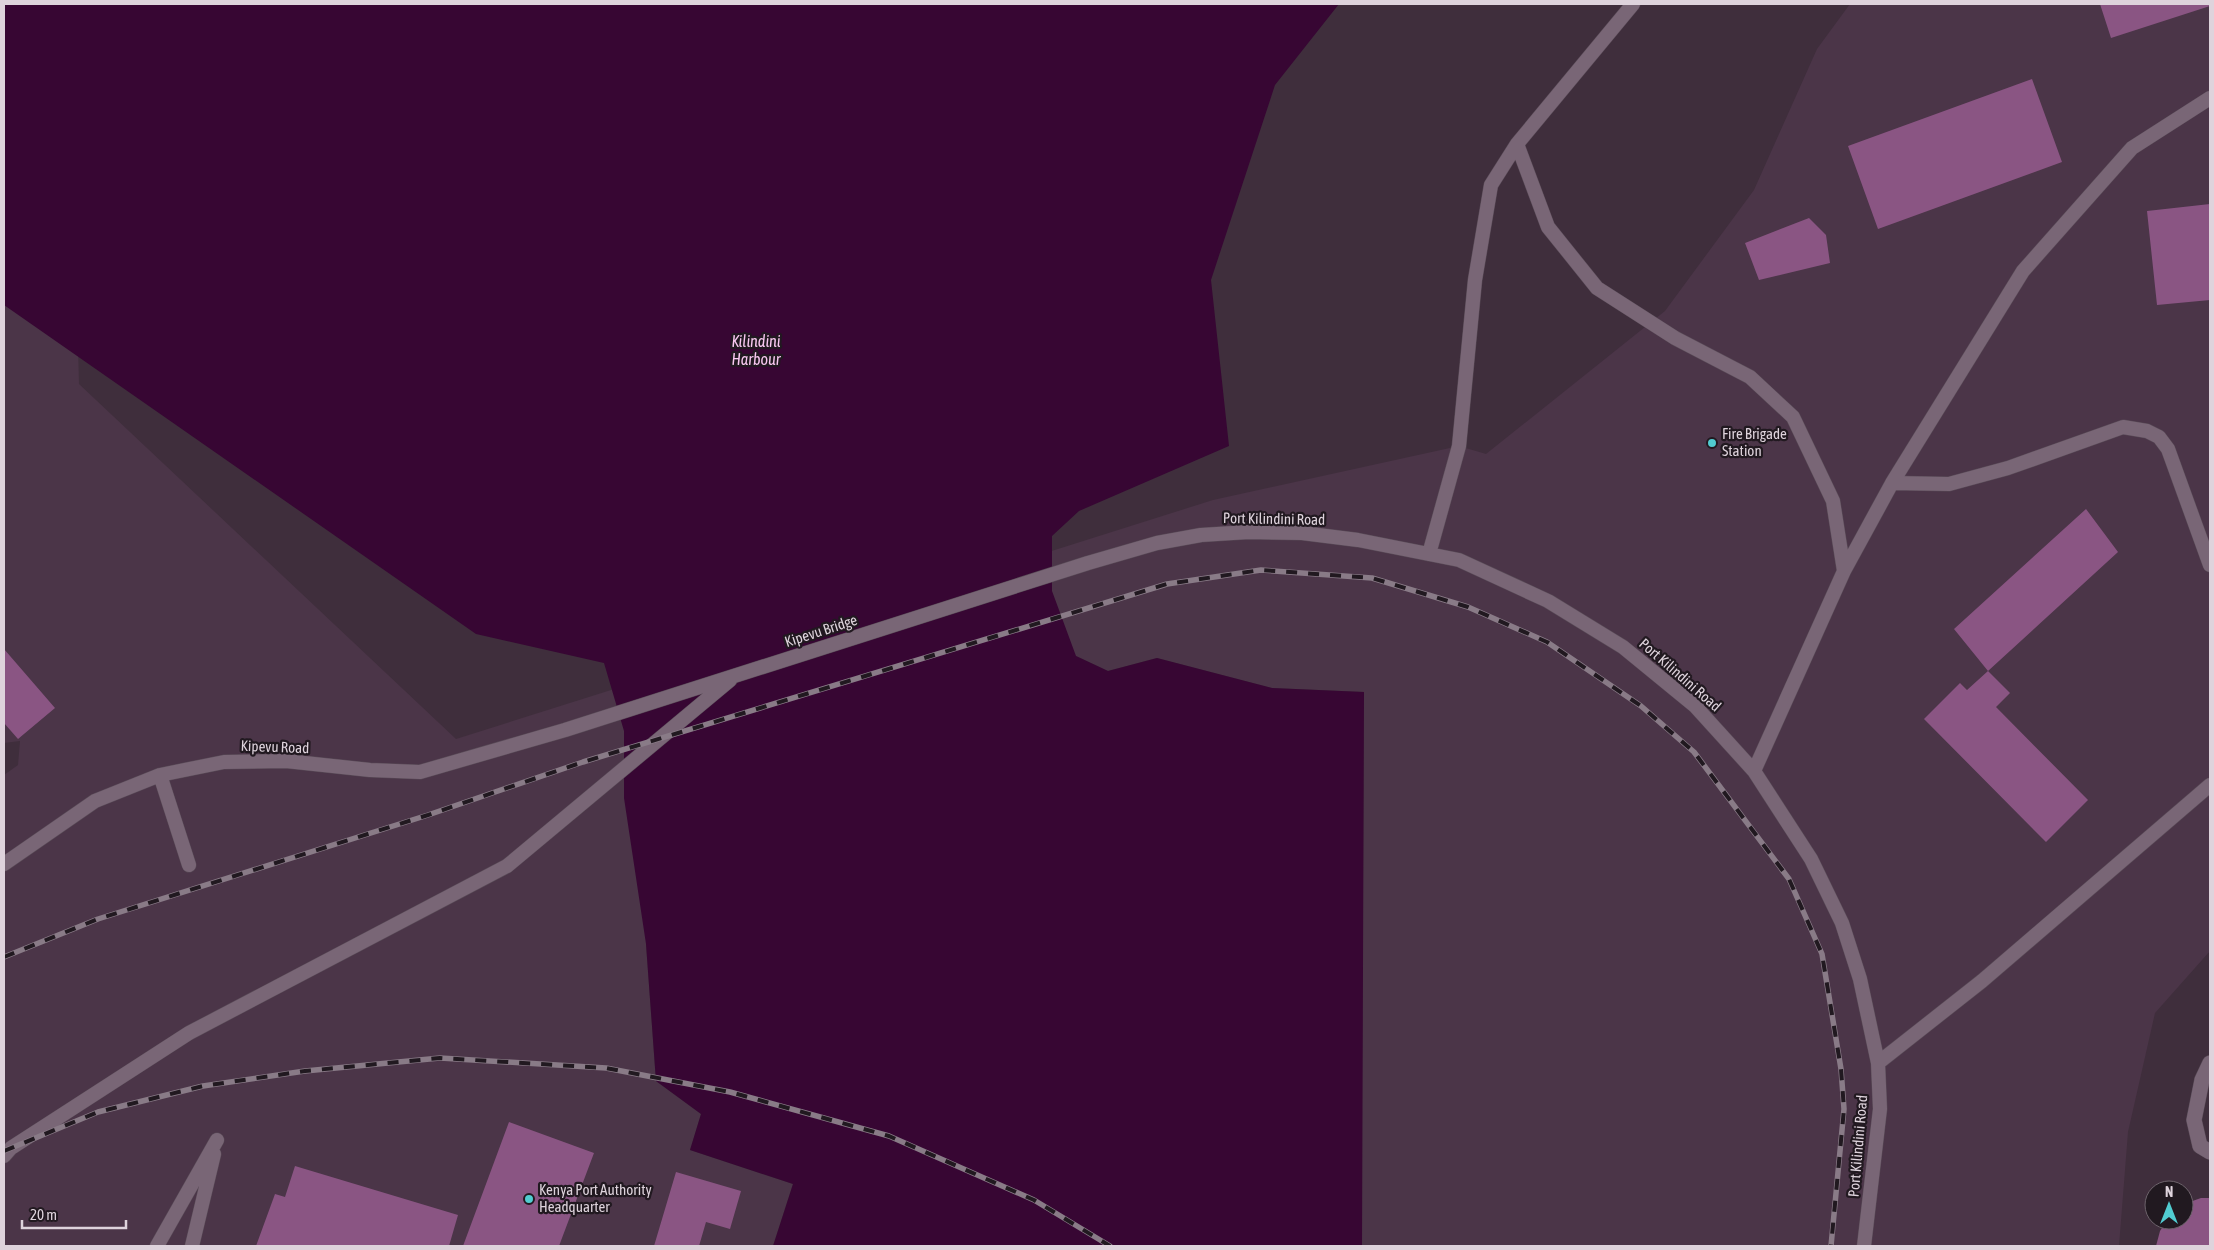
<svg xmlns="http://www.w3.org/2000/svg" width="2214" height="1250" viewBox="0 0 2214 1250" font-family="'Asap Condensed',sans-serif">
	<style>
		.built { fill: #4b3548 }
		.water { fill: #370633 }
		.building { fill: #8a5583 }
		.lines { fill: none; stroke-linecap: round; stroke-linejoin: round }
		.service-casing { stroke: #594b57; stroke-width: 15 }
		.minor-casing { stroke: #594b57; stroke-width: 16 }
		.service { stroke: #796676; stroke-width: 14 }
		.minor { stroke: #796676; stroke-width: 15 }
		.rail-casing { stroke: #897b87; stroke-width: 5.5 }
		.rail { stroke: #211920; stroke-width: 4; stroke-dasharray: 11; stroke-linecap: butt }
		.poi-dot { fill: #51ccd1; stroke: #211920; stroke-width: 2 }
		.labels { text-anchor: middle; stroke-width: 4.5; stroke-linejoin: round; paint-order: stroke }
		.poi-label { font-size: 15px; fill: #ded3dc; stroke: #211920; text-anchor: start }
		.street-label { font-size: 15px; fill: #ded3dc; stroke: #211920 }
		.water-label { font-size: 16px; font-style: italic; fill: #f9c8f1; stroke: #211920 }
	</style>
	<rect width="100%" height="100%" fill="#3f2e3c"/>
	<!-- built -->
	<path class="built" d="M1850,4H2210V951L2155,1013L2128,1132L2119,1246H1361L1364,692L1272,688L1157,658L1108,671L1076,656L646,944L656,1081L701,1114L690,1150L793,1184L773,1246H4V775L18,765L20,741L4,743V260L77,309L79,384L456,739L1213,500L1459,446L1486,454L1665,311L1754,190L1817,49Z"/>
	<!-- water -->
	<path class="water" d="M4,4H1339L1275,85L1211,280L1229,446L1079,511L1052,536V591L1076,656L1108,671L1157,658L1272,688L1364,692L1362,1246H773L793,1184L690,1150L701,1114L656,1081L646,944L624,798V731L604,663L476,634L4,305Z"/>
	<!-- building -->
	<path class="building" d="M2100,4H2210V6L2111,38Z
		M2032,79L2062,162L1878,229L1848,146Z
		M2210,204V300L2157,305L2147,211Z
		M1809,218L1826,235L1830,263L1759,280L1745,243Z
		M2086,509L2118,552L1988,671L1954,629Z
		M4,649L55,708L18,739L4,723Z
		M1988,671L2010,693L1996,707L2088,800L2046,842L1924,719L1960,683L1967,690Z
		M509,1122L594,1153L559,1246H463Z
		M295,1166L458,1215L449,1246H256L275,1194L285,1197Z
		M676,1172L741,1191L730,1229L706,1222L699,1246H654Z
		M2201,1198H2210V1246H2156L2160,1231L2167,1220H2184V1204Z"/>
	<g class="lines">
		<!-- service casing -->
		<g class="service-casing">
			<path id="service" d="M1517,144L1548,227L1597,288L1675,338L1750,377L1793,417L1833,501L1844,571
				M1892,483L1949,484L2008,468L2123,427L2147,431L2159,437L2168,449L2210,565
				M1429,554L1459,446L1475,280L1491,185L1517,144L1633,4
				M1754,771L1844,571L1892,483L2023,271L2132,148L2210,98
				M160,775L189,865
				M4,864L95,801L160,775L224,762L286,761L370,770L420,772L565,730L1088,563L1157,543L1201,535L1249,532L1302,533L1358,540L1459,560L1548,601L1623,647L1695,706L1754,771L1811,859L1842,923L1860,979L1878,1063L1880,1109L1864,1246
				M1878,1063L1982,981L2210,785
				M4,1156L11,1148L189,1033L507,866L730,680
				M157,1246L217,1140
				M192,1246L214,1154"/>
		</g>
		<!-- minor casing -->
		<g class="minor-casing">
			<path id="minor" d="M2210,1063L2202,1080L2194,1120L2200,1146L2210,1152"/>
		</g>
		<!-- service -->
		<use href="#service" class="service"/>
		<!-- minor -->
		<use href="#minor" class="minor"/>
		<!-- rail casing -->
		<g class="rail-casing">
			<path id="rail" d="M4,957L98,919L428,815L583,762L1167,584L1261,570L1372,578L1468,607L1547,642L1641,706L1694,752L1789,879L1822,954L1841,1069L1844,1109L1831,1246
				M4,1151L98,1112L203,1086L305,1071L440,1058L606,1068L730,1092L889,1136L1034,1200L1110,1246"/>
		</g>
		<!-- rail -->
		<use href="#rail" class="rail"/>
	</g>
	<!-- markers -->
	<g class="poi-dot">
		<circle cx="1712" cy="443" r="5"/>
		<circle cx="529" cy="1199" r="5"/>
	</g>
	<g class="labels">
		<!-- poi labels -->
		<g class="poi-label">
			<text x="1722" y="439">Fire Brigade<tspan x="1722" dy="17">Station</tspan></text>
			<text x="539" y="1195">Kenya Port Authority<tspan x="539" dy="17">Headquarter</tspan></text>
		</g>
		<!-- street labels -->
		<g class="street-label">
			<text transform="translate(1274 519) rotate(1)" y="5">Port Kilindini Road</text>
			<text transform="translate(821 631) rotate(-18)" y="5">Kipevu Bridge</text>
			<text transform="translate(1680 675) rotate(41)" y="5">Port Kilindini Road</text>
			<text transform="translate(275 747) rotate(2)" y="5">Kipevu Road</text>
			<text transform="translate(1858 1146) rotate(-85)" y="5">Port Kilindini Road</text>
		</g>
		<!-- water labels -->
		<g class="water-label">
			<text x="756" y="347">Kilindini<tspan x="756" dy="18">Harbour</tspan></text>
		</g>
	</g>
	<!-- border -->
	<rect width="2214" height="1250" fill="none" stroke="#ded3dc" stroke-width="10"/>
	<!-- north arrow -->
	<g transform="translate(2169 1205)"><circle r="24" fill="#211920" stroke="#6d636b"/>
	<path d="M0-4L9 19L0 12L-9 19Z" fill="#51ccd1"/>
	<text y="-8" font-size="14" font-weight="bold" text-anchor="middle" fill="#ded3dc">N</text>
	</g>
	<!-- scale -->
	<path d="M22 1220v8h104v-8" fill="none" stroke="#ded3dc" stroke-width="2.5"/>
	<text x="30" y="1220" font-size="15" fill="#ded3dc" stroke="#211920" stroke-width="4" paint-order="stroke">20 m</text>
</svg>
